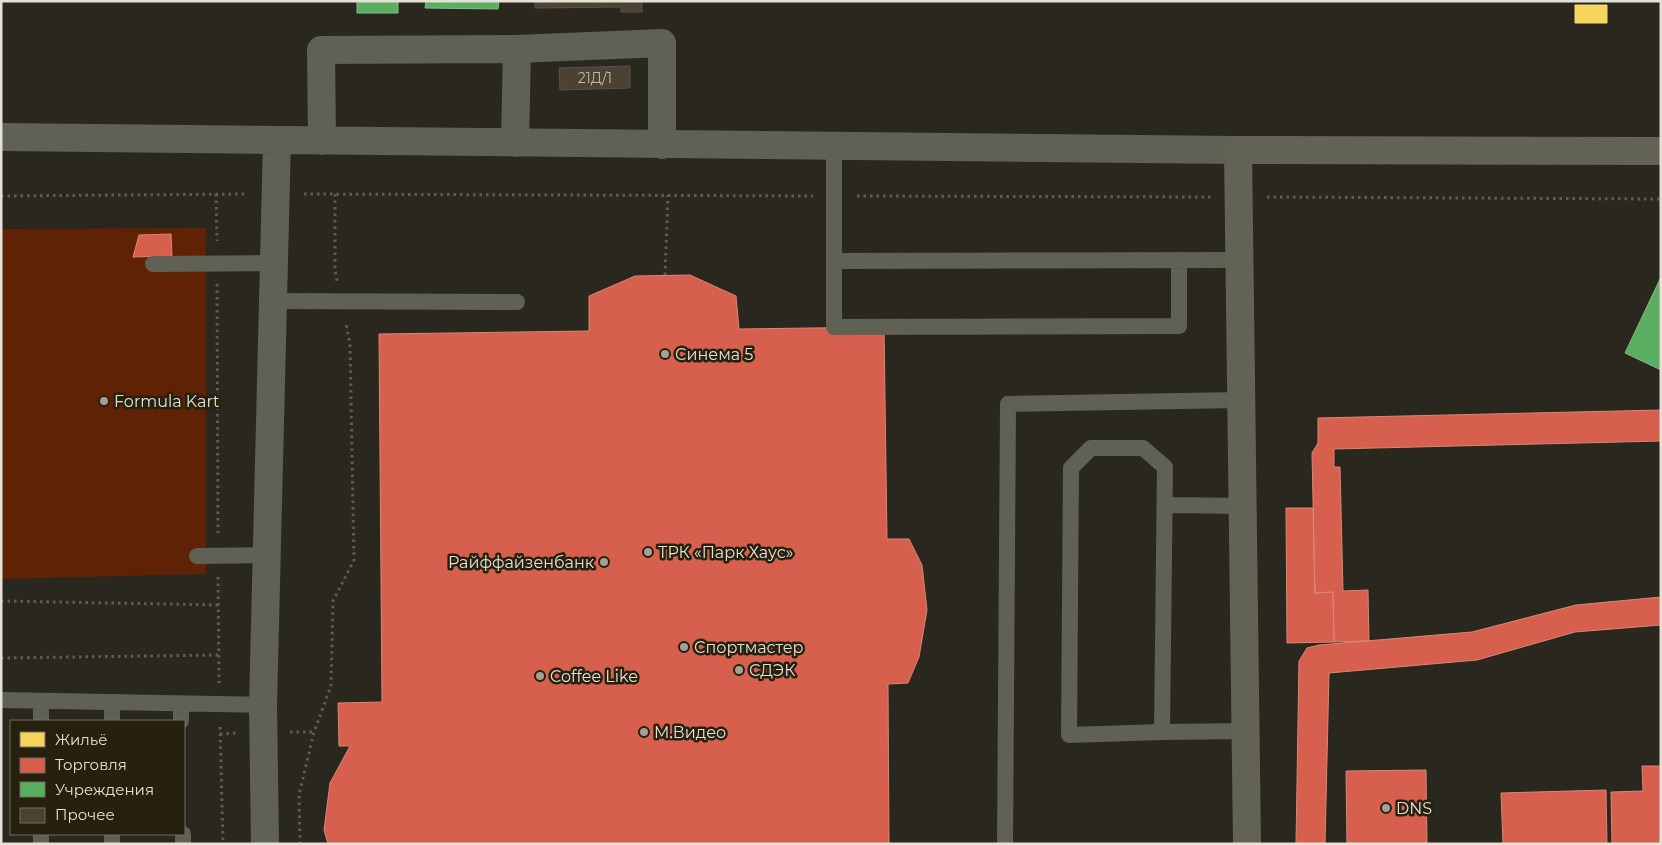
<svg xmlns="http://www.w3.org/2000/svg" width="1662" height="845" viewBox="0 0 1662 845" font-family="Montserrat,sans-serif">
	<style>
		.green { fill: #602204 }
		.homes { fill: #f6d55c; stroke: #f1d981 }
		.shops { fill: #d6604d; stroke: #da8776 }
		.public { fill: #5aae61; stroke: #84bd84 }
		.building { fill: #4b4232; stroke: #57524c }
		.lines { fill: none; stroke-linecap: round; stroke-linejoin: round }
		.path { stroke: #5e5d54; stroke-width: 3; stroke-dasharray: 2.5 4; stroke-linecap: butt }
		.lane { stroke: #606155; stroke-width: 16 }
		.street { stroke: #606155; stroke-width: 28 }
		.secondary { stroke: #626355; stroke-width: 28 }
		.poi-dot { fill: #a4a096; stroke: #26200f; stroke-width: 2 }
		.labels { text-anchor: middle; stroke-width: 5; stroke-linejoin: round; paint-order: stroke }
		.number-label { font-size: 14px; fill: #beb9ad }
		.poi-label { font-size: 16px; fill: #e5e1d6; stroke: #26200f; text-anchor: start }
	</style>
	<rect width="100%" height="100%" fill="#2a271e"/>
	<!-- green -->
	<path class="green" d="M206,228V574L1,579V229Z"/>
	<!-- homes -->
	<path class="homes" d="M1575,5H1607V23H1575Z"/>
	<!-- shops -->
	<path class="shops" d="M171,234L172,256L133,257L139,235Z
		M690,275L736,296L739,329L884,327L887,539H909L922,565L927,610L919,657L908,683L888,684L889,844H328L324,830L330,783L350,746H339L338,703L382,702L379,334L589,331V296L635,276Z
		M1661,410V441L1334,449V467H1340L1343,591L1368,590L1369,641L1334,642L1333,592L1315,593L1312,453L1318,443V418Z
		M1286,508H1313L1315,593L1333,592L1334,642L1287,643Z
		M1661,597V625L1575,632L1477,660L1329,673L1325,844H1296L1299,661L1307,648L1319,645L1472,632L1576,605Z
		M1642,766H1661V844H1612L1611,792L1643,791Z
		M1426,770L1427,844H1347L1346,771Z
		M1606,790L1607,844H1503L1501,793Z"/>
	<!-- public -->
	<path class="public" d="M357,1H398V13H357Z
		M426,1H499L498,9L425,8Z
		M1661,277V370L1625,353Z"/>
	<!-- building -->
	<path class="building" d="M535,1H642V12H621V7L535,8Z
		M630,66V88L560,90L559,68Z"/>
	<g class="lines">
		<!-- path -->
		<path class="path" d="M216,194L217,241
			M304,194L813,196
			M335,194V270L337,281
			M1,196L248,194
			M857,196L1211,197
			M1267,197L1661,199
			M665,275L668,195
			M217,284L218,533
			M218,577L219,683
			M1,601L218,605
			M1,658L219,655
			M220,727L223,844
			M290,732H314
			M220,734L236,733
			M300,844L299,795L314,732L331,686L333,601L354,560L350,345L346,323"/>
		<!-- lane -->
		<path class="lane" d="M834,146V327L1179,326V260
			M835,261L1239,260
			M153,264L274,263
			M273,301L517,302
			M1091,448H1143L1165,467L1162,732L1069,735L1071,468Z
			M1165,505L1243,506
			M197,556L267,555
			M1,700L263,705
			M41,701V721
			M181,704V721
			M112,721V702
			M1162,732L1246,731
			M41,834V844
			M183,834V844
			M112,844V834
			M1005,844L1008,404L1241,400"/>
		<!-- street -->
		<path class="street" d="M517,49L662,43V145
			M1,137L1238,150
			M322,141L321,50L517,49L515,143
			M265,844L263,705L277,140"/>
		<!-- secondary -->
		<path class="secondary" d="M1247,844L1238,150L1661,151"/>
	</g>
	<!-- markers -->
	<g class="poi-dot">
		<circle cx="665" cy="354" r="5"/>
		<circle cx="104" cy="401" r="5"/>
		<circle cx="648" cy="552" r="5"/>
		<circle cx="604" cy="562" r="5"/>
		<circle cx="684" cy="647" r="5"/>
		<circle cx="739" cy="670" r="5"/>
		<circle cx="540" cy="676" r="5"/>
		<circle cx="644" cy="732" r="5"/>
		<circle cx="1386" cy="808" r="5"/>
	</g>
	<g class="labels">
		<!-- number labels -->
		<g class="number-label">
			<text x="595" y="83">21Д/1</text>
		</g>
		<!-- poi labels -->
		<g class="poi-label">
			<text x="675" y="360">Синема 5</text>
			<text x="114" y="407">Formula Kart</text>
			<text x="658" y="558">ТРК «Парк Хаус»</text>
			<text x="594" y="568" text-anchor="end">Райффайзенбанк</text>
			<text x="694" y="653">Спортмастер</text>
			<text x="749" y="676">СДЭК</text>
			<text x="550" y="682">Coffee Like</text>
			<text x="654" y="738">М.Видео</text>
			<text x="1396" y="814">DNS</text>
		</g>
	</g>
	<!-- border -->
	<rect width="1662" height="845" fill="none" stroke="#e5e1d6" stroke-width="5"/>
	<!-- legend -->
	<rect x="10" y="720" width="175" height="115" fill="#26200f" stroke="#726d5f"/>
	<rect x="20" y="732" width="25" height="15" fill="#f6d55c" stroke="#726d5f"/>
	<text x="55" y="745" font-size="15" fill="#e5e1d6">Жильё</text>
	<rect x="20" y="758" width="25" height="15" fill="#d6604d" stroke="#726d5f"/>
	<text x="55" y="770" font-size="15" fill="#e5e1d6">Торговля</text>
	<rect x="20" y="782" width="25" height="15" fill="#5aae61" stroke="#726d5f"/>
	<text x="55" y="795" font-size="15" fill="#e5e1d6">Учреждения</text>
	<rect x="20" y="808" width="25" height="15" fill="#4b4232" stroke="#726d5f"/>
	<text x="55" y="820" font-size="15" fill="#e5e1d6">Прочее</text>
</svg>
